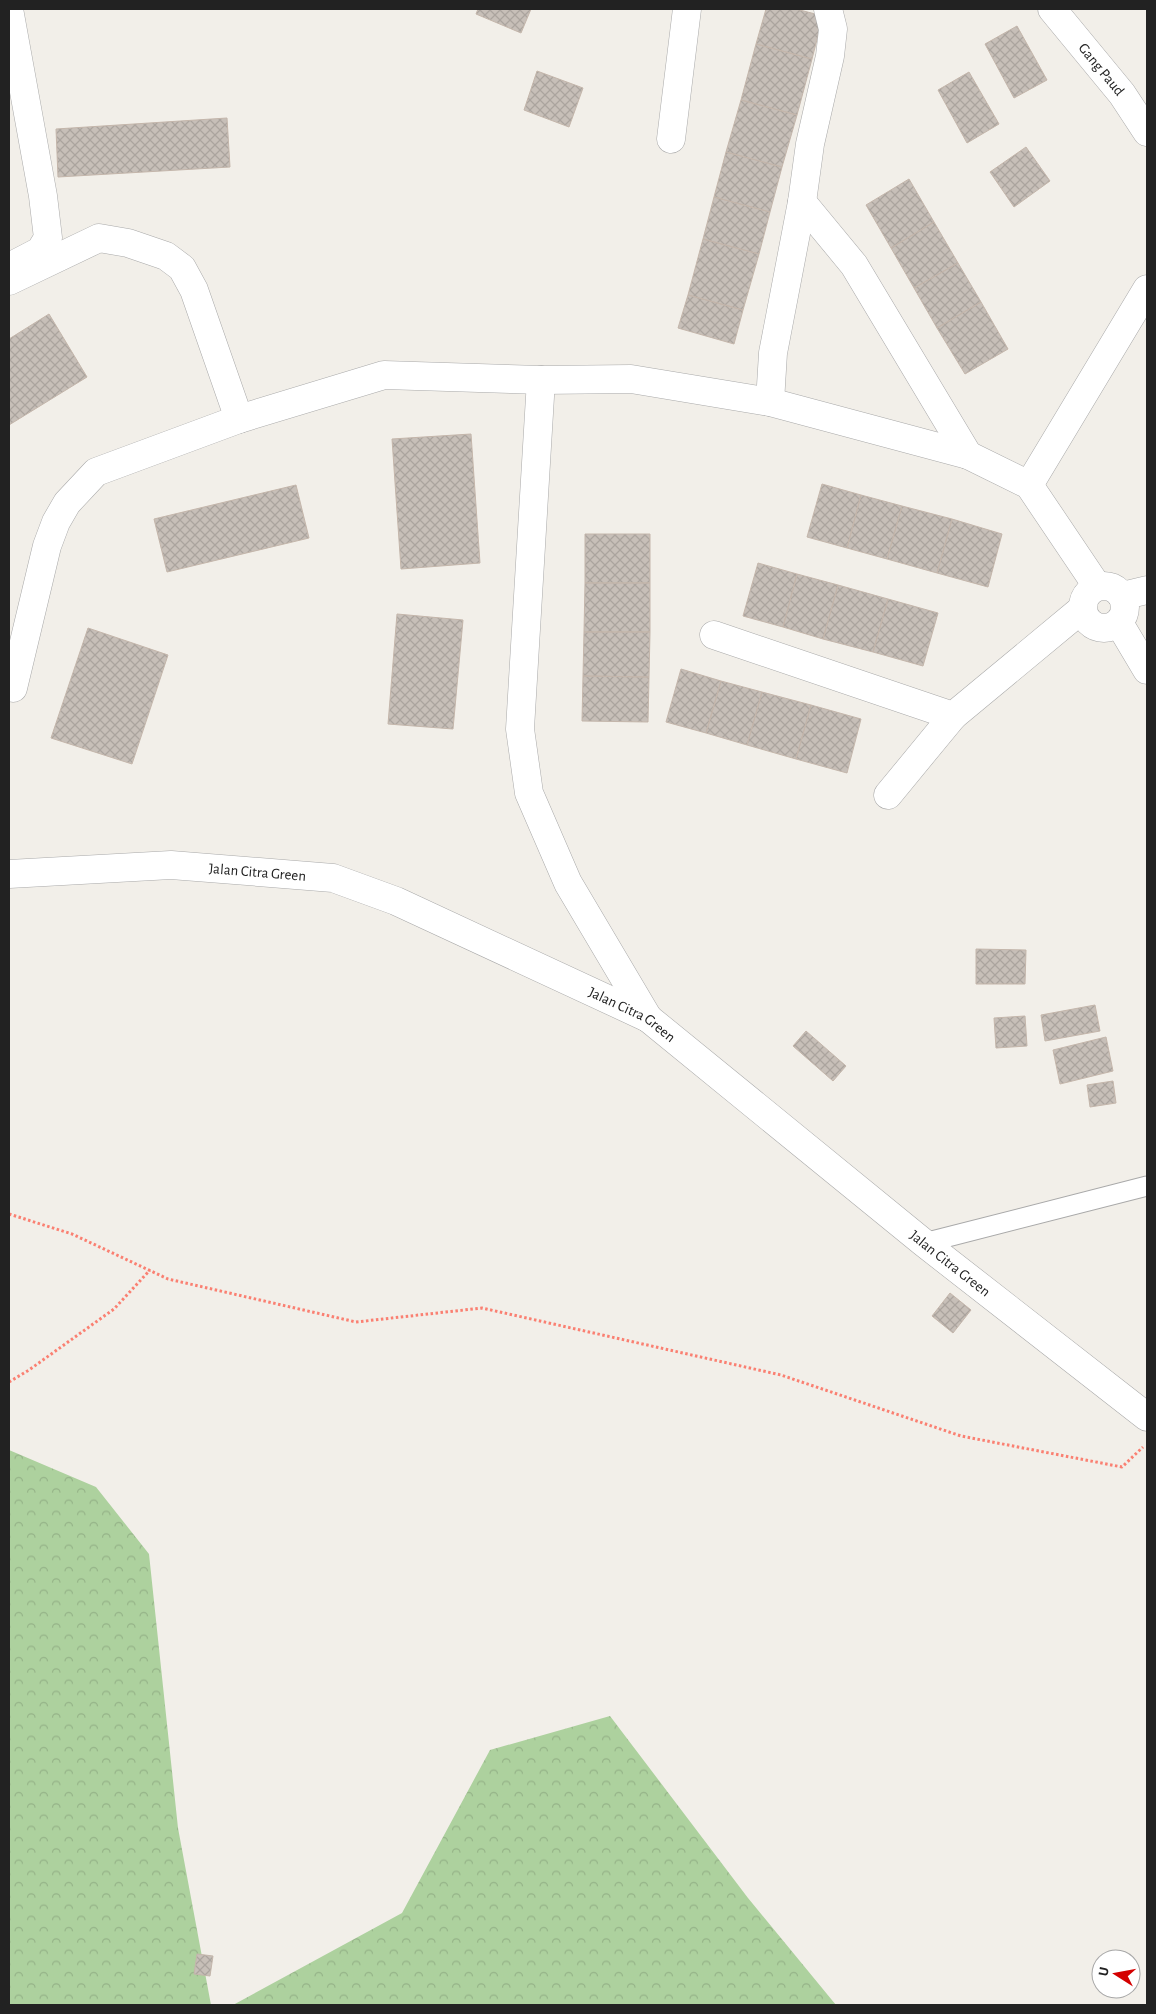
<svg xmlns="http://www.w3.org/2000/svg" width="1156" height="2014" viewBox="0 0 1156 2014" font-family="'Alegreya Sans',sans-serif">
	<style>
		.forest { fill: url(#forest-crowns) }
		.building { fill: url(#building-cross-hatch); stroke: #c4b6ab }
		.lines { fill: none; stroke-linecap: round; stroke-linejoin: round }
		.service-casing { stroke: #a9a9a9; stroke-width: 21 }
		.minor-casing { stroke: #a9a9a9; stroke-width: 29 }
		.tertiary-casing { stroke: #a9a9a9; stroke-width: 29 }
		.path { stroke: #fa8072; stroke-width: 3; stroke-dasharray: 2.5 2.5; stroke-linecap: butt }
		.service { stroke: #fff; stroke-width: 19 }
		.minor { stroke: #fff; stroke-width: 28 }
		.tertiary { stroke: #fff; stroke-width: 28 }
		.labels { text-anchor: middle; stroke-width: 5; stroke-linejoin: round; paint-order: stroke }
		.street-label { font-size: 15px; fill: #222; stroke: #fff }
	</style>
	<defs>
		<pattern id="forest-crowns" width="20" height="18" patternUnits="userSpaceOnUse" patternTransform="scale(1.25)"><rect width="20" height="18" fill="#add19e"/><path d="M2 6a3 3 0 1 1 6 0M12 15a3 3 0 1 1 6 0" fill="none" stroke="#95b388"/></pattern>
		<pattern id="building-cross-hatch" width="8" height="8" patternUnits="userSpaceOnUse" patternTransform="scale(1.25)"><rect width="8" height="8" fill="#c7bfb8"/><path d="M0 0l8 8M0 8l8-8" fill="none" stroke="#aba49e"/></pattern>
	</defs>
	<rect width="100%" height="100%" fill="#f2efe9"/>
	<!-- forest -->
	<path class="forest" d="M9,1450L96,1487L149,1554L178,1828L211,2005H9Z
		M610,1716L748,1898L836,2005H233L402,1913L490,1750Z"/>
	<!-- building -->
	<path class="building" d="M478,9H531L521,33L476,14Z
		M766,9H796L823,16L812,59L756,44Z
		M1017,26L1047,80L1014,98L985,44Z
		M756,44L812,59L797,115L741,100Z
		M537,71L583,88L569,127L524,110Z
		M969,72L999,124L967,143L938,90Z
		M741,100L797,115L782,167L726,152Z
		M227,118L230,167L58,177L56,129Z
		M1026,147L1050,181L1014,207L990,172Z
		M726,152L782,167L770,212L714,197Z
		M909,179L934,222L891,248L866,205Z
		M714,197L770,212L759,254L703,239Z
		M934,222L958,263L914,288L891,248Z
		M703,239L759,254L743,310L688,295Z
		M958,263L981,302L937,328L914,288Z
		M688,295L743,310L734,344L678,328Z
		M981,302L1008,349L965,374L937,328Z
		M49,314L87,377L9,425V339Z
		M471,434L480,563L401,569L392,439Z
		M822,484L861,495L847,548L807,537Z
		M296,485L309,538L167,572L154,519Z
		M861,495L902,506L887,559L847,548Z
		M902,506L952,519L937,573L887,559Z
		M952,519L1002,534L988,587L937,573Z
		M585,534H650V583H585Z
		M758,563L797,574L783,627L743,616Z
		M797,574L838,585L823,639L783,627Z
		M585,583H650V632H584Z
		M838,585L888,599L873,652L823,639Z
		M888,599L938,613L923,666L873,652Z
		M397,614L463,620L453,729L388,724Z
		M88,628L168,655L132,764L51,738Z
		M584,632H650L649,677L583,676Z
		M681,669L721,681L706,733L666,722Z
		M583,676L649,677L648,722L582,721Z
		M721,681L762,692L747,745L706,733Z
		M762,692L811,705L796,759L747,745Z
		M811,705L861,719L847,773L796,759Z
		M976,949L1026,950L1025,984H976Z
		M1095,1005L1100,1031L1045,1041L1041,1015Z
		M1025,1016L1027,1046L996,1048L994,1018Z
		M806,1031L846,1066L833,1081L793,1046Z
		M1106,1037L1113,1071L1060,1084L1053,1050Z
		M1113,1081L1116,1103L1090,1107L1087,1085Z
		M950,1293L971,1310L953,1333L932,1316Z
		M197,1954L213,1956L210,1976L194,1974Z"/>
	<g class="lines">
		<!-- service casing -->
		<g class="service-casing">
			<path id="service" d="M924,1243L1147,1186"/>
		</g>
		<!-- minor casing -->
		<g class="minor-casing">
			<g id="minor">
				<path d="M9,9L43,196L48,238L40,251L17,263"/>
				<path id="s1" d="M1052,9L1122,94L1147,132"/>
				<path d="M671,139L687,9"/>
				<path d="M802,202L854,265L968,455"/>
				<path d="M9,281L99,238L128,243L166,256L182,268L194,290L239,419"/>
				<path d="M541,380L520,729L529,793L568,883L648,1018"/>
				<path d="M770,402L773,353L802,202L810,144L830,56L833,29L828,9"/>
				<path d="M1029,485L1147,289"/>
				<circle cx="1104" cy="607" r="21"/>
				<path d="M1122,596L1147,590"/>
				<path d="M1119,623L1147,670"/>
				<path d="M714,635L953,716L1082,609"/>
				<path d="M13,688L47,546L56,522L67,503L96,472L239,419L384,375L541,380L631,379L770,402L968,455L1029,485L1097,586"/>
				<path d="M888,795L953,716"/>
			</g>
		</g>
		<!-- tertiary casing -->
		<g class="tertiary-casing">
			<g id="tertiary">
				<path id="s2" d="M9,874L171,865L333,878L396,901L648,1018L924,1243L1147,1417"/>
			</g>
		</g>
		<!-- path -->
		<path class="path" d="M9,1214L72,1234L168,1279L356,1322L482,1308L781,1375L961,1436L1122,1467L1143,1447
			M9,1382L29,1370L114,1309L150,1270"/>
		<!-- service -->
		<use href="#service" class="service"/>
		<!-- minor -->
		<use href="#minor" class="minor"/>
		<!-- tertiary -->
		<use href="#tertiary" class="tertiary"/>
	</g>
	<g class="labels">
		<!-- street labels -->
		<g class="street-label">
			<text dy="5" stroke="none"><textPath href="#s1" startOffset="78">Gang Paud</textPath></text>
			<text dy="5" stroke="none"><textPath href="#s2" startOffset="249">Jalan Citra Green</textPath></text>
			<text dy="5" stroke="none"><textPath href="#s2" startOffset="654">Jalan Citra Green</textPath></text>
			<text dy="5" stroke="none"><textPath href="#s2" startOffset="1059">Jalan Citra Green</textPath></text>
		</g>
	</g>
	<!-- border -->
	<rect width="1156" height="2014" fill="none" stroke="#222222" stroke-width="20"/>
	<!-- north arrow -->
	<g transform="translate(1116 1974) rotate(281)"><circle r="24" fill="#ffffff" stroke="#a7a7a7"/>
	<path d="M0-4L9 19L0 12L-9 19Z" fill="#d40000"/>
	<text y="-8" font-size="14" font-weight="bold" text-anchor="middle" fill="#222222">U</text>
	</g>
</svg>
